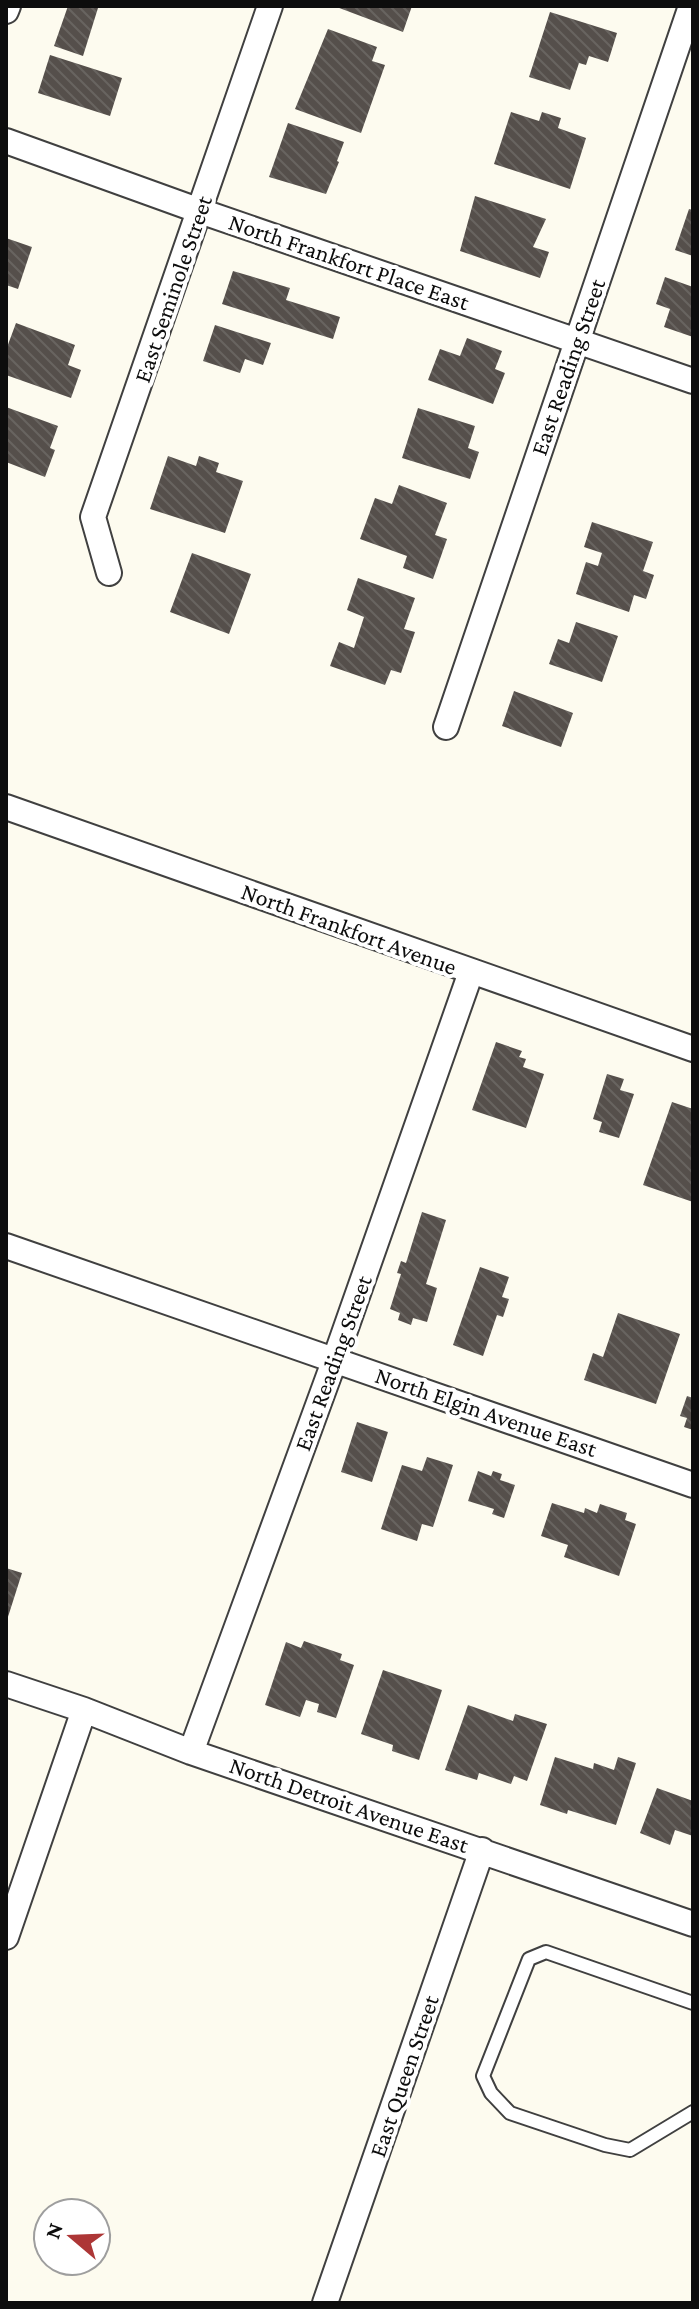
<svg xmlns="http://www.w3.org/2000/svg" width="699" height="2309" viewBox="0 0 699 2309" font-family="'Crimson Pro',serif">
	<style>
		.building { fill: url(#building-back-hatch) }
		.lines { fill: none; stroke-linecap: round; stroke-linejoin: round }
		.service-casing { stroke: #404040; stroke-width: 16 }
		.minor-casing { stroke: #404040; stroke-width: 28 }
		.service { stroke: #fff; stroke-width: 12 }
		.minor { stroke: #fff; stroke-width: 24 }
		.labels { text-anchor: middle; stroke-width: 8; stroke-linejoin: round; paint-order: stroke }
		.street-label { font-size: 24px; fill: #0d0d0d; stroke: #fff }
	</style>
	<defs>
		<pattern id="building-back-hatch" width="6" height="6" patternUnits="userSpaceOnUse" patternTransform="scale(2)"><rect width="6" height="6" fill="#554f4b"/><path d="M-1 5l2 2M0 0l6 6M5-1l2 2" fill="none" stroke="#686460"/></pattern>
	</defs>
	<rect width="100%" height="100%" fill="#fdfbef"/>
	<!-- building -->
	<path class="building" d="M68,6L98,8L83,56L54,46Z
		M334,6H412L403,32Z
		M550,12L617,33L608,62L589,56L586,65L579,63L570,90L529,77Z
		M328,29L377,47L372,61L385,65L361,133L295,109Z
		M50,55L122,78L110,116L38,93Z
		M511,112L539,121L542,112L561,118L558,128L586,138L570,189L494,164Z
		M288,123L344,142L337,161L339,162L326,194L269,177Z
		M475,196L546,219L533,247L549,252L540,278L460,251Z
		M689,209L693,210V256L675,250Z
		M6,238L32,247L18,289L6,285Z
		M233,271L290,288L286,300L340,317L333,339L222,304Z
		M665,277L693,287V337L664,327L670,309L656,304Z
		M16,323L75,345L68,365L81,370L71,398L6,375V350Z
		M215,325L271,343L263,365L245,359L240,373L203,361Z
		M467,338L502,351L495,369L505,373L493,404L428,380L440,349L460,356Z
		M6,407L58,426L50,448L55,450L45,477L6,462Z
		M418,408L475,426L468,448L479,452L470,479L402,458Z
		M168,456L196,466L199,456L219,463L216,472L243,481L225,533L150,509Z
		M399,485L447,503L435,535L447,539L433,579L403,568L407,556L360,539L375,498L392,504Z
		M592,522L653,542L643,571L654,575L646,599L634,595L629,612L576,594L586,562L598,566L602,553L584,547Z
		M192,553L251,574L229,634L170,612Z
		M358,578L415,598L404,629L415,632L401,673L391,670L385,685L330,666L339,642L354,648L364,617L347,610Z
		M576,622L618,636L602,682L549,664L558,639L569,643Z
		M514,691L573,713L561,747L502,726Z
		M496,1042L522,1051L519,1057L526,1059L523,1067L544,1074L526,1128L472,1110Z
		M607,1074L624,1079L620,1090L634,1094L619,1138L599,1132L602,1122L593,1119Z
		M672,1102L693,1109V1202L643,1185Z
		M422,1212L446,1220L426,1284L437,1288L427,1322L413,1318L411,1325L398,1320L400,1313L390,1309L401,1274L397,1273L401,1261L406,1263Z
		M480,1267L509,1277L502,1297L509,1299L503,1317L497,1315L483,1356L453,1345Z
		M618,1313L680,1334L656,1404L584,1380L593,1353L603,1357Z
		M687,1396L693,1398V1430L684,1427L687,1418L680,1416Z
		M357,1422L388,1432L372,1482L341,1472Z
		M427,1457L453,1465L433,1527L422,1524L417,1541L381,1529L402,1465L422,1471Z
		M478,1471L491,1476L493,1471L502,1474L500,1480L515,1485L504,1518L492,1514L494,1509L468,1501Z
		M552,1503L584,1513L585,1508L597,1513L600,1504L627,1513L625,1520L636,1524L619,1576L564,1557L568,1545L541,1536Z
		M6,1568L22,1573L7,1620H6Z
		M304,1641L342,1654L340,1660L354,1665L336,1718L317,1712L319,1704L306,1700L300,1717L265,1705L286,1642L301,1648Z
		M383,1670L442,1690L419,1760L392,1751L393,1745L361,1734Z
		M468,1705L513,1721L515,1714L547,1724L527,1781L514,1776L511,1784L479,1773L477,1780L445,1770Z
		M555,1757L593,1769L594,1763L614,1770L618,1757L636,1763L616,1825L568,1810L567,1814L540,1805Z
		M657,1788L693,1801V1836L675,1830L670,1845L640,1833Z"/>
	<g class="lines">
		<!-- service casing -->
		<g class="service-casing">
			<path id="service" d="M693,2003L546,1952L529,1959L483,2076L491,2093L510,2113L605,2145L630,2150L693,2112"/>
		</g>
		<!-- minor casing -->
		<g class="minor-casing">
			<path id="minor" d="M6,11L8,6
				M6,141L200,211L693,381
				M109,573L93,517L270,6
				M446,727L691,6
				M6,807L693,1049
				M6,1246L693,1485
				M6,1684L84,1710L191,1752L693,1924
				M191,1752L335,1359L471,972
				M6,1937L84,1710
				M325,2303L482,1850"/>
		</g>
		<!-- service -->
		<use href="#service" class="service"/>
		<!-- minor -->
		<use href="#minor" class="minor"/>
	</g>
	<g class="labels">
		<!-- street labels -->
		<g class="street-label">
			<text transform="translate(349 262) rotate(19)" y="8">North Frankfort Place East</text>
			<text transform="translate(173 289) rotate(-71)" y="8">East Seminole Street</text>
			<text transform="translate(568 367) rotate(-71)" y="8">East Reading Street</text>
			<text transform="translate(349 929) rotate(20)" y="8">North Frankfort Avenue</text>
			<text transform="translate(333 1363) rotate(-70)" y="8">East Reading Street</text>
			<text transform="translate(486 1412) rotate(19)" y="8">North Elgin Avenue East</text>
			<text transform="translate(349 1805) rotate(19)" y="8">North Detroit Avenue East</text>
			<text transform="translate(404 2076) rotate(-71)" y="8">East Queen Street</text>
		</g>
	</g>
	<!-- border -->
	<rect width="699" height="2309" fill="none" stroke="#0d0d0d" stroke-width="16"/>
	<!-- north arrow -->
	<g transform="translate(72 2237) rotate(289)"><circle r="38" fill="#ffffff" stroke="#9e9e9e" stroke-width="2"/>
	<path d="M0-6L14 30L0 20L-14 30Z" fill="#ad3636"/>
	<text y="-12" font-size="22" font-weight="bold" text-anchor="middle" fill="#0d0d0d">N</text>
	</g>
</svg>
